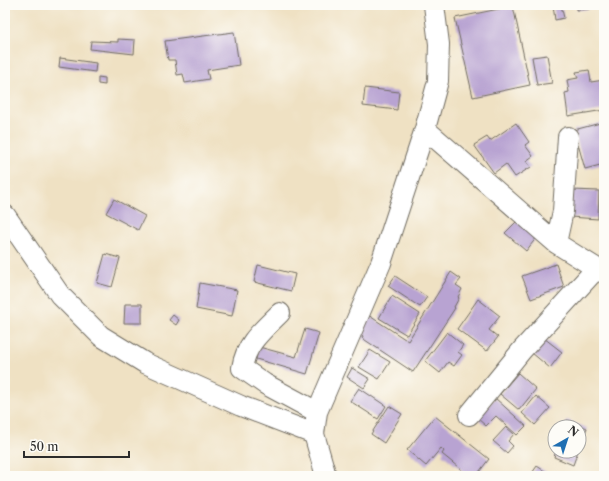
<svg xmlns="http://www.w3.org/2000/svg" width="609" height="481" viewBox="0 0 609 481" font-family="'Libre Caslon Text',serif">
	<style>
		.building { fill: #b8a3d2 }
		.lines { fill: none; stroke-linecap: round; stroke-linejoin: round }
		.minor-casing { stroke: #706b60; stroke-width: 22 }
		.minor { stroke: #fff; stroke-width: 20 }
	</style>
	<rect width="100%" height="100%" fill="#fdfcf7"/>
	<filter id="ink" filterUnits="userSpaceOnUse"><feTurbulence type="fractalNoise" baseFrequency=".025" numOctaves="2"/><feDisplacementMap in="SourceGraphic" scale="8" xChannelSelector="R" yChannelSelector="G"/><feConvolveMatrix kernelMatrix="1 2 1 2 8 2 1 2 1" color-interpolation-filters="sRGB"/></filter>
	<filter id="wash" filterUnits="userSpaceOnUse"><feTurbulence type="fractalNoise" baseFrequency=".012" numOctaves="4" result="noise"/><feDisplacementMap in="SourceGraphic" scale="16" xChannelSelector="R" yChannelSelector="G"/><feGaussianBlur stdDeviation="0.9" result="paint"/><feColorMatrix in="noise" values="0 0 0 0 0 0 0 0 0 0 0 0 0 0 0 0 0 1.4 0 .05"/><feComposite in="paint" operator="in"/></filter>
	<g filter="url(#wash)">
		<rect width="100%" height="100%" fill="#efe1c3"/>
		<g id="blocks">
			<!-- building -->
			<path class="building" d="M553,5H561L564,18L555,20Z
				M577,5H589L590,9L577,10Z
				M513,6L530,85L473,97L455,18Z
				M234,32L239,65L207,70L209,79L185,83L183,74L177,75L175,60H168L165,41Z
				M118,39L135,40L134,54L90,49L91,41L118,42Z
				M547,55L552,83L537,85L532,57Z
				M60,58L96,63L95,72L59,67Z
				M589,70L591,82L604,80V110L568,116L565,93L569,92L567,80L578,78L576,72Z
				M98,77L105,78V85L98,84Z
				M365,88L399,92L397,110L363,106Z
				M604,122V164L585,169L574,130Z
				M516,123L529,142L525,145L533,156L526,161L531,167L515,177L506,164L494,173L474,145L487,137L490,141Z
				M572,190L599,191L598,219L570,217Z
				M114,199L145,216L138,230L106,213Z
				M518,220L537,237L526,251L505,233Z
				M105,254L120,258L112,287L97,283Z
				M556,264L564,287L531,299L522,276Z
				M258,265L295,274L291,291L254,282Z
				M451,272L461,279L456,285L462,289L458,297L459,298L454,307L455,308L413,372L362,338L363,336L357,332L368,315L408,341Z
				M395,276L427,297L420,307L388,286Z
				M200,283L237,290L232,316L196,309Z
				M392,296L420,314L407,335L379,318Z
				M478,299L500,316L489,330L498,337L487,351L457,329Z
				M125,304H142V323H124Z
				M173,315L179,320L176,325L169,320Z
				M305,329L319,333L307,374L256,359L259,347L296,357Z
				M447,332L463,345L458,352L462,355L454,366L448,362L440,373L425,361Z
				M544,338L562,352L550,368L532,353Z
				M370,350L390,362L379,379L359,367Z
				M352,368L370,379L364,388L347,377Z
				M518,373L536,389L519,410L500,394Z
				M359,388L386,406L378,419L350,401Z
				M536,396L550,408L535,425L522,413Z
				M495,398L526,426L517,435L496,416L486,426L477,418Z
				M389,406L402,414L384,443L371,434Z
				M435,416L489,459L476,476H469L442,454L444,451L441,448L426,466L407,450Z
				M567,420L587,428L579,448V427H565Z
				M506,427L514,434L508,441L513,446L507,453L493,441Z
				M556,451H578L573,465L554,457Z
				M537,466L549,474L547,476H530Z"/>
		</g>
	</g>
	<g filter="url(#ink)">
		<use href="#blocks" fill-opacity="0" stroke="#706b60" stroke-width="1"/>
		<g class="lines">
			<!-- minor casing -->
			<g class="minor-casing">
				<path id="minor" d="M425,129L556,243L604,273
					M5,215L60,295L101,336L145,363L241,406L314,434
					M556,243L563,211L568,137
					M280,313C262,331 246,343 242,368L265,384L317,412
					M469,415L522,350L596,269
					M326,476L314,434L317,412L381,263L425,129L438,81L439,44L434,5"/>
			</g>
			<!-- minor -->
			<use href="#minor" class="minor"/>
		</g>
	</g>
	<!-- margin -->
	<rect width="609" height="481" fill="none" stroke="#fdfcf7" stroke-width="20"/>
	<!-- north arrow -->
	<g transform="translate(567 439) rotate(39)"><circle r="19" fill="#fdfcf7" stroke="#a9a8a5"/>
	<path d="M0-3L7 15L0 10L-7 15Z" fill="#1f6fb2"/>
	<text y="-6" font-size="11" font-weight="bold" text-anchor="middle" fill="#2b2b2b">N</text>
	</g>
	<!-- scale -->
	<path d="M24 451v6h105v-6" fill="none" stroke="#2b2b2b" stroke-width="2"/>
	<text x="30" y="451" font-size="12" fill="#2b2b2b" stroke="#fdfcf7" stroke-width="3" paint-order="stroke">50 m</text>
</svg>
